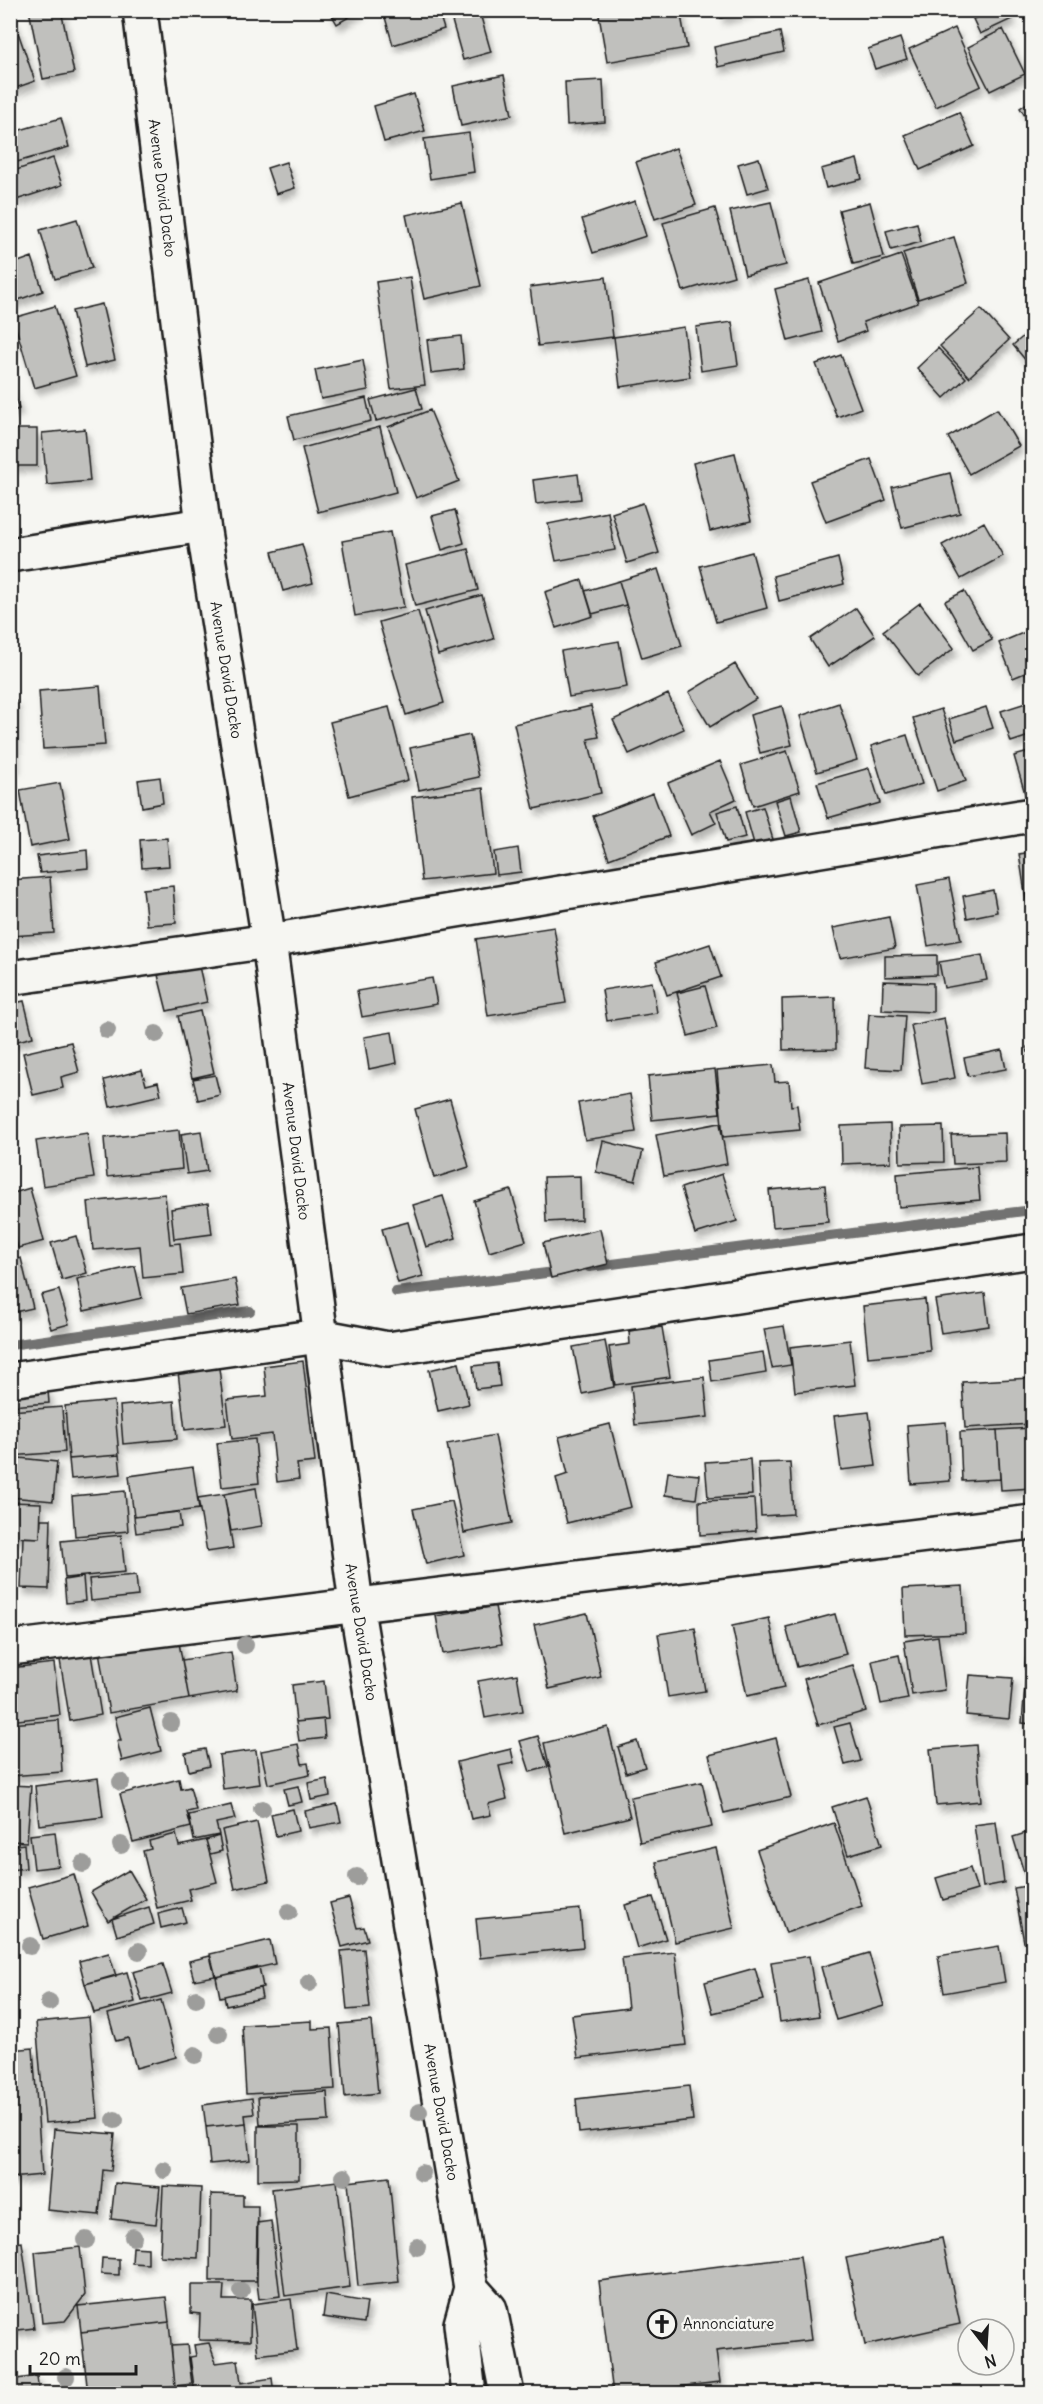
<svg xmlns="http://www.w3.org/2000/svg" width="1043" height="2404" viewBox="0 0 1043 2404" font-family="Delius,sans-serif">
	<style>
		.lines { fill: none; stroke-linecap: round; stroke-linejoin: round }
		.stream { stroke: #727271; stroke-width: 10 }
		.building { fill: #c0c0bd; stroke: #1c1c1c; stroke-width: 1.5; filter: url(#shadow) }
		.minor-casing { stroke: #1c1c1c; stroke-width: 38 }
		.major-casing { stroke: #1c1c1c; stroke-width: 38 }
		.minor { stroke: #f6f6f2; stroke-width: 33 }
		.major { stroke: #f6f6f2; stroke-width: 33 }
		.tree { fill: #9d9d9b }
		.labels { text-anchor: middle; stroke-width: 4.5; stroke-linejoin: round; paint-order: stroke }
		.street-label { font-size: 15px; fill: #1c1c1c; stroke: #f6f6f2 }
		.poi-label { font-size: 15px; fill: #1c1c1c; stroke: #f6f6f2; text-anchor: start }
	</style>
	<defs>
		<filter id="shadow"><feDropShadow dx="3.5" dy="6" stdDeviation="3" flood-color="#0004"/></filter>
	</defs>
	<rect width="100%" height="100%" fill="#f6f6f2"/>
	<filter id="ink" filterUnits="userSpaceOnUse"><feTurbulence type="fractalNoise" baseFrequency=".0167" numOctaves="2"/><feDisplacementMap in="SourceGraphic" scale="12" xChannelSelector="R" yChannelSelector="G"/><feConvolveMatrix kernelMatrix="1 2 1 2 8 2 1 2 1" color-interpolation-filters="sRGB"/></filter>
	<g filter="url(#ink)">
		<g class="lines">
			<!-- stream -->
			<path class="stream" d="M589,1267L1032,1210
				M396,1292L562,1271
				M10,1345L250,1311"/>
		</g>
		<!-- building -->
		<path class="building" d="M29,10H61L74,73L43,79Z
			M329,10H361L337,24Z
			M394,10H438L444,29L393,45L384,14Z
			M449,10H479L491,52L463,60Z
			M598,10H680L687,48L607,62Z
			M720,10H751L721,18Z
			M992,10H1008L1012,19L980,34L973,19Z
			M13,18L35,81L10,90V19Z
			M955,28L981,86L936,107L909,49Z
			M1003,29L1025,74L990,91L968,47Z
			M780,32L784,52L718,67L714,47Z
			M900,38L907,59L875,69L868,49Z
			M504,75L512,115L461,126L453,86Z
			M603,80L605,122L567,125L565,82Z
			M414,94L425,131L384,142L374,106Z
			M1032,100V127L1020,108Z
			M959,112L974,146L920,170L905,135Z
			M61,118L69,147L10,164V133Z
			M469,133L474,172L430,179L424,139Z
			M676,148L696,205L655,219L636,162Z
			M53,158L62,185L16,200L10,183V172Z
			M759,158L768,188L747,194L738,164Z
			M857,159L862,179L826,188L821,169Z
			M286,162L295,188L276,194L267,168Z
			M635,201L646,236L593,253L582,219Z
			M771,202L786,265L745,275L730,211Z
			M870,202L884,257L853,264L839,210Z
			M462,203L481,286L424,299L406,215Z
			M715,208L734,276L683,291L663,223Z
			M77,219L92,268L55,279L40,230Z
			M917,223L921,242L891,250L886,231Z
			M954,237L968,283L918,299L903,253Z
			M901,255L918,303L863,322L866,331L838,341L819,283Z
			M32,257L43,291L10,303V265Z
			M410,277L425,385L391,389L376,282Z
			M606,277L613,337L538,346L530,287Z
			M809,280L822,332L788,341L775,289Z
			M102,304L115,360L85,367L72,311Z
			M55,306L76,376L34,388L13,318Z
			M981,309L1009,340L969,377L940,346Z
			M732,322L738,365L701,371L696,327Z
			M684,327L690,377L620,387L614,337Z
			M1032,329V368L1013,345Z
			M461,336L464,369L431,373L427,340Z
			M938,348L966,378L944,398L917,368Z
			M841,355L861,408L837,417L816,364Z
			M363,360L368,390L321,399L315,370Z
			M10,383L19,409L10,412Z
			M416,388L422,409L376,421L370,400Z
			M366,398L371,421L294,440L288,416Z
			M997,409L1019,446L969,474L948,437Z
			M430,410L459,481L416,498L388,427Z
			M380,427L396,492L318,512L302,448Z
			M10,429H37V466H10Z
			M85,429L90,481L47,485L42,433Z
			M735,453L751,521L710,531L693,463Z
			M871,459L886,500L826,522L810,481Z
			M950,473L960,513L902,528L892,487Z
			M578,474L581,499L536,504L533,480Z
			M643,503L659,553L627,563L612,513Z
			M455,510L464,543L442,550L432,516Z
			M608,512L615,550L556,561L548,524Z
			M984,522L1003,556L961,579L942,545Z
			M390,532L404,607L355,616L342,541Z
			M302,544L313,583L283,591L272,552Z
			M468,549L478,590L415,606L405,565Z
			M752,552L767,608L716,622L700,566Z
			M838,558L844,584L779,601L773,576Z
			M658,569L682,646L642,658L619,581Z
			M582,580L593,616L556,628L545,592Z
			M619,581L626,605L592,614L585,591Z
			M964,591L992,640L973,650L945,601Z
			M482,595L494,639L438,655L425,611Z
			M920,603L954,648L918,676L883,631Z
			M856,608L875,636L828,667L810,639Z
			M418,611L444,703L406,715L379,622Z
			M1030,630L1032,637V670L1013,678L999,643Z
			M619,641L627,687L569,697L561,651Z
			M735,664L756,699L710,727L689,692Z
			M100,686L105,745L43,749L39,691Z
			M668,694L684,729L629,754L613,720Z
			M10,701H16L15,768H10Z
			M1032,701V735L1011,742L1001,711Z
			M839,703L857,760L817,772L800,716Z
			M591,706L599,737L588,739L601,793L534,809L514,724Z
			M782,706L792,745L760,753L750,715Z
			M389,707L408,780L349,796L330,722Z
			M986,707L993,728L956,740L949,719Z
			M941,709L966,781L937,791L913,718Z
			M470,735L479,777L419,790L410,748Z
			M907,735L922,784L886,795L871,746Z
			M787,751L800,791L753,806L741,765Z
			M1032,751V795L1026,797L1014,756Z
			M720,761L736,799L710,811L716,823L691,835L668,783Z
			M869,768L880,803L828,818L817,783Z
			M160,777L163,803L142,807L138,780Z
			M60,783L70,839L30,847L20,790Z
			M483,788L493,873L422,881L412,797Z
			M653,793L669,836L609,859L593,816Z
			M791,796L801,832L786,836L775,801Z
			M737,806L745,837L726,842L717,812Z
			M763,807L775,846L756,851L745,812Z
			M167,838L169,866L142,868L140,840Z
			M518,848L521,872L497,875L494,852Z
			M87,850L88,868L40,873L37,856Z
			M1032,852V938L1019,854Z
			M50,877L54,933L11,936L10,880Z
			M949,879L961,940L928,946L917,885Z
			M173,886L176,923L147,925L143,889Z
			M993,890L997,912L967,918L963,896Z
			M889,917L895,948L840,958L833,928Z
			M554,927L566,1003L488,1016L476,939Z
			M710,944L721,977L667,995L656,962Z
			M937,955V975L885,977V956Z
			M982,955L987,980L944,988L939,962Z
			M199,966L207,1002L167,1011L158,975Z
			M432,978L437,1004L362,1017L357,991Z
			M883,981L933,983V1012L882,1010Z
			M652,982L657,1013L607,1021L602,990Z
			M705,986L717,1028L688,1036L677,993Z
			M835,997L836,1049L783,1050L782,999Z
			M24,1001L33,1037L10,1043V1004Z
			M200,1011L214,1073L192,1078L178,1016Z
			M869,1014L905,1016L901,1070L865,1068Z
			M944,1018L955,1078L922,1084L911,1025Z
			M392,1032L397,1063L369,1069L364,1037Z
			M71,1042L79,1072L61,1077L63,1088L33,1095L23,1053Z
			M1032,1046V1076L1027,1047Z
			M1002,1050L1006,1069L968,1076L964,1058Z
			M773,1065L775,1082L789,1081L791,1106L797,1105L800,1130L723,1137L717,1070Z
			M715,1069L720,1113L652,1120L648,1076Z
			M142,1070L146,1085L158,1082L161,1095L110,1107L104,1080Z
			M215,1075L220,1095L198,1100L193,1079Z
			M630,1094L636,1132L585,1140L578,1103Z
			M450,1099L469,1167L434,1178L415,1109Z
			M720,1123L727,1164L664,1176L656,1135Z
			M890,1124L891,1162L842,1164L841,1126Z
			M943,1126L944,1162L900,1163L899,1127Z
			M179,1130L182,1169L107,1177L104,1138Z
			M201,1131L207,1171L187,1174L181,1134Z
			M87,1133L94,1178L43,1186L36,1141Z
			M1005,1133L1006,1162L953,1164L951,1135Z
			M603,1141L643,1151L635,1181L596,1172Z
			M977,1167L980,1200L899,1207L897,1174Z
			M1028,1168H1032V1203H1031Z
			M722,1174L737,1221L695,1234L681,1188Z
			M580,1176L581,1220L546,1222L544,1177Z
			M825,1185L828,1222L773,1227L769,1190Z
			M30,1188L44,1241L18,1248L10,1221V1194Z
			M511,1190L526,1241L489,1252L474,1201Z
			M165,1194L170,1244L180,1243L183,1274L143,1278L140,1246L93,1250L88,1202Z
			M443,1196L456,1238L426,1247L413,1205Z
			M208,1203L212,1234L174,1239L171,1209Z
			M408,1222L423,1276L398,1283L382,1229Z
			M600,1229L608,1264L551,1278L543,1243Z
			M76,1236L87,1273L62,1280L51,1243Z
			M21,1258L33,1308L10,1313V1261Z
			M135,1266L142,1298L84,1311L77,1279Z
			M235,1279L240,1305L186,1314L181,1288Z
			M59,1290L69,1324L51,1329L41,1295Z
			M985,1293L989,1326L941,1333L935,1300Z
			M925,1299L930,1351L868,1357L863,1306Z
			M784,1326L791,1365L772,1368L764,1329Z
			M662,1327L670,1377L615,1385L609,1347L630,1344L629,1331Z
			M850,1340L855,1385L795,1392L790,1347Z
			M605,1341L614,1387L582,1394L573,1347Z
			M763,1352L766,1373L712,1382L709,1360Z
			M303,1361L315,1462L297,1464L299,1479L277,1482L272,1434L232,1439L227,1400L267,1396L264,1366Z
			M459,1363L469,1404L438,1411L429,1370Z
			M497,1363L500,1386L476,1389L473,1366Z
			M219,1368L226,1425L185,1430L178,1372Z
			M704,1377L708,1417L635,1425L631,1386Z
			M1030,1378L1032,1424L965,1428L962,1382Z
			M48,1390L49,1403L10,1406V1393Z
			M114,1401L119,1455L69,1459L65,1406Z
			M174,1401L177,1439L123,1444L120,1406Z
			M62,1407L65,1452L10,1456V1411Z
			M869,1412L876,1466L841,1470L834,1416Z
			M946,1422L950,1481L911,1484L907,1425Z
			M610,1424L631,1507L567,1523L556,1478L568,1474L559,1437Z
			M1032,1428V1488L1001,1490L997,1430Z
			M997,1430L1000,1479L962,1481L960,1432Z
			M495,1435L512,1523L464,1533L447,1444Z
			M255,1439L259,1483L222,1487L217,1443Z
			M119,1455L121,1474L71,1479L69,1459Z
			M10,1457L57,1462L53,1501L10,1497Z
			M750,1459L752,1495L708,1498L705,1462Z
			M790,1462L793,1514L761,1516L758,1463Z
			M193,1467L199,1509L134,1517L129,1476Z
			M668,1472L699,1475L696,1499L665,1495Z
			M256,1488L262,1526L231,1531L224,1494Z
			M125,1491L128,1531L75,1536L72,1496Z
			M224,1494L233,1548L207,1552L198,1498Z
			M754,1499L756,1531L700,1535L699,1501Z
			M452,1501L464,1555L426,1564L413,1509Z
			M10,1502L41,1503L40,1538L10,1537Z
			M179,1512L181,1527L136,1533L134,1517Z
			M41,1519H51L49,1589L21,1588L23,1537L40,1538Z
			M121,1535L125,1572L65,1578L61,1541Z
			M136,1575L138,1596L91,1601L89,1579Z
			M83,1577L85,1601L66,1603L64,1580Z
			M963,1586L965,1633L905,1635L903,1589Z
			M495,1606L502,1644L443,1654L436,1616Z
			M587,1613L601,1677L549,1689L534,1625Z
			M835,1614L846,1654L797,1667L786,1627Z
			M769,1618L784,1688L747,1696L732,1626Z
			M695,1628L705,1691L668,1697L658,1634Z
			M938,1636L945,1690L912,1695L904,1641Z
			M1027,1636H1032V1669H1025Z
			M178,1637L189,1699L109,1713L99,1651Z
			M90,1648L101,1715L70,1721L59,1654Z
			M231,1652L237,1691L189,1699L182,1660Z
			M899,1655L908,1699L881,1704L872,1661Z
			M54,1663L60,1715L10,1721V1668Z
			M853,1665L866,1711L818,1725L804,1679Z
			M1026,1673L1032,1674V1724L1022,1723Z
			M517,1674L523,1711L485,1718L478,1681Z
			M970,1675L1013,1678L1009,1719L966,1715Z
			M324,1681L328,1719L296,1722L292,1685Z
			M150,1708L161,1751L122,1761L117,1741H121L115,1717Z
			M323,1719L325,1738L299,1741L296,1722Z
			M59,1720L62,1772L10,1776V1724Z
			M850,1723L861,1761L845,1765L834,1727Z
			M608,1727L630,1817L565,1833L544,1743Z
			M538,1736L548,1767L530,1772L520,1741Z
			M776,1738L791,1797L724,1813L709,1755Z
			M637,1741L645,1767L626,1773L618,1747Z
			M298,1744L302,1764L308,1763L310,1775L268,1784L261,1751Z
			M976,1745L981,1801L936,1805L930,1749Z
			M205,1749L209,1766L189,1771L185,1753Z
			M511,1749L514,1763L499,1766L507,1799L488,1804L491,1815L471,1819L457,1762Z
			M256,1750L260,1784L223,1789L219,1755Z
			M98,1778L103,1817L39,1825L35,1786Z
			M179,1779L181,1789L190,1787L196,1810L187,1812L191,1827L133,1842L120,1794Z
			M327,1779L330,1796L311,1800L308,1783Z
			M702,1782L712,1827L640,1842L631,1797Z
			M10,1785L31,1786L27,1842L10,1841Z
			M298,1786L302,1802L288,1805L284,1789Z
			M866,1796L882,1845L848,1855L832,1807Z
			M337,1804L341,1822L309,1828L305,1811Z
			M231,1805L235,1819L216,1823L219,1835L194,1840L189,1815Z
			M293,1809L298,1831L276,1836L271,1814Z
			M257,1822L269,1881L235,1889L222,1830Z
			M996,1822L1004,1883L983,1887L974,1825Z
			M834,1823L862,1906L786,1933L757,1850Z
			M1032,1831V1874L1025,1876L1013,1837Z
			M55,1832L59,1866L34,1869L30,1835Z
			M176,1834L179,1846L206,1840L217,1882L188,1889L191,1900L157,1908L143,1851L151,1849L149,1841Z
			M219,1836L222,1851L210,1854L206,1840Z
			M24,1844L26,1868L10,1870V1846Z
			M716,1848L734,1928L675,1942L656,1862Z
			M970,1868L977,1890L943,1900L936,1878Z
			M129,1870L146,1899L108,1921L91,1892Z
			M74,1874L88,1926L43,1939L28,1887Z
			M1032,1885V1940L1024,1942L1014,1888Z
			M653,1897L666,1939L637,1948L625,1905Z
			M349,1898L357,1928L364,1927L368,1940L342,1947L330,1903Z
			M149,1907L154,1924L117,1936L112,1919Z
			M182,1908L186,1922L161,1928L158,1914Z
			M580,1909L583,1947L480,1958L476,1919Z
			M270,1940L275,1964L216,1977L210,1954Z
			M999,1946L1005,1982L944,1993L938,1956Z
			M364,1949L370,2008L347,2010L341,1951Z
			M675,1952L686,2045L578,2058L572,2015L628,2008L622,1958Z
			M109,1953L116,1976L85,1984L79,1961Z
			M869,1953L884,2006L836,2020L821,1967Z
			M210,1956L215,1976L194,1980L189,1961Z
			M809,1956L819,2016L780,2022L771,1962Z
			M163,1964L172,1993L142,2001L133,1972Z
			M259,1967L263,1987L220,1997L216,1977Z
			M755,1968L764,2000L713,2013L705,1982Z
			M127,1972L135,2002L94,2013L85,1984Z
			M260,1988L262,1998L226,2006L224,1996Z
			M161,2000L176,2057L136,2068L128,2038L116,2041L108,2014Z
			M89,2017L98,2118L45,2123L36,2022Z
			M312,2021V2029L331,2028L335,2089L246,2094L242,2025Z
			M371,2021L378,2093L345,2097L339,2024Z
			M33,2048L42,2175L10,2178V2050Z
			M689,2086L693,2120L579,2133L576,2099Z
			M327,2092L329,2121L260,2125L258,2097Z
			M252,2098L254,2114L245,2115L246,2123L206,2127L203,2105Z
			M246,2123L250,2160L210,2164L206,2127Z
			M258,2126H299V2179L258,2180Z
			M54,2129L115,2134L111,2171L103,2170L99,2215L47,2210Z
			M389,2177L399,2282L358,2286L348,2182Z
			M337,2181L350,2287L285,2296L272,2189Z
			M115,2183L160,2187L156,2224L111,2219Z
			M163,2186L201,2188L198,2258L160,2256Z
			M211,2194L243,2195V2206H258L257,2281H210Z
			M271,2221L280,2296L259,2299L256,2275L257,2223Z
			M942,2238L960,2324L865,2345L846,2258Z
			M22,2242L34,2328L10,2331V2243Z
			M80,2247L85,2295L65,2321L42,2323L35,2252Z
			M133,2247L148,2248V2264L132,2263Z
			M800,2256L811,2340L716,2351L720,2382L613,2394L599,2281Z
			M102,2258L119,2259V2275L101,2274Z
			M191,2285H224L223,2300H251L250,2341L199,2340L200,2314L191,2313Z
			M326,2295L367,2302L364,2323L323,2317Z
			M166,2297L169,2322L81,2332L78,2306Z
			M291,2299L297,2350L258,2355L252,2304Z
			M169,2322L175,2386L88,2394L81,2332Z
			M209,2343L216,2363L238,2360L241,2383L272,2378L274,2394H195L190,2357L196,2356L194,2345Z
			M187,2345L192,2384L175,2386L171,2346Z
			M37,2376L39,2394H12L10,2380Z
			M163,2389V2394H119Z"/>
		<g class="lines">
			<!-- minor casing -->
			<g class="minor-casing">
				<path id="minor" d="M10,555L203,525
					M10,978L269,941L1032,815
					M10,1380L319,1336L388,1349L1032,1251
					M10,1648L1032,1522"/>
			</g>
			<!-- major casing -->
			<g class="major-casing">
				<path id="major" d="M140,10L203,525L269,941L356,1604L471,2288L461,2324L469,2394
					M471,2288L490,2309L507,2394"/>
			</g>
			<!-- minor -->
			<use href="#minor" class="minor"/>
			<!-- major -->
			<use href="#major" class="major"/>
		</g>
		<!-- trees -->
		<g class="tree">
			<circle cx="107" cy="1030" r="9"/>
			<circle cx="156" cy="1034" r="9"/>
			<circle cx="245" cy="1645" r="9"/>
			<circle cx="171" cy="1723" r="9"/>
			<circle cx="121" cy="1782" r="9"/>
			<circle cx="262" cy="1809" r="9"/>
			<circle cx="121" cy="1845" r="9"/>
			<circle cx="83" cy="1864" r="9"/>
			<circle cx="357" cy="1877" r="9"/>
			<circle cx="289" cy="1912" r="9"/>
			<circle cx="30" cy="1946" r="9"/>
			<circle cx="139" cy="1951" r="9"/>
			<circle cx="309" cy="1983" r="9"/>
			<circle cx="196" cy="1999" r="9"/>
			<circle cx="49" cy="2002" r="9"/>
			<circle cx="219" cy="2034" r="9"/>
			<circle cx="195" cy="2055" r="9"/>
			<circle cx="419" cy="2112" r="9"/>
			<circle cx="115" cy="2120" r="9"/>
			<circle cx="164" cy="2170" r="9"/>
			<circle cx="422" cy="2173" r="9"/>
			<circle cx="344" cy="2177" r="9"/>
			<circle cx="133" cy="2237" r="9"/>
			<circle cx="86" cy="2240" r="9"/>
			<circle cx="417" cy="2247" r="9"/>
			<circle cx="241" cy="2291" r="9"/>
			<circle cx="66" cy="2377" r="9"/>
		</g>
	</g>
	<!-- icons -->
	<defs>
		<g id="church-ring" transform="scale(1.5)"><circle r="9.5" fill="#f6f6f2" stroke="#1c1c1c" stroke-width="1.5"/><path d="M-1.2-6h2.4v3.5h3.3v2.4h-3.3V6h-2.4V-.1h-3.3v-2.4h3.3Z" fill="#1c1c1c"/></g>
	</defs>
	<g fill-rule="evenodd">
		<use href="#church-ring" x="662" y="2324"/>
	</g>
	<g class="labels">
		<!-- street labels -->
		<g class="street-label">
			<text transform="translate(162 188) rotate(83)" y="5">Avenue David Dacko</text>
			<text transform="translate(226 670) rotate(81)" y="5">Avenue David Dacko</text>
			<text transform="translate(296 1151) rotate(83)" y="5">Avenue David Dacko</text>
			<text transform="translate(361 1632) rotate(81)" y="5">Avenue David Dacko</text>
			<text transform="translate(441 2112) rotate(80)" y="5">Avenue David Dacko</text>
		</g>
		<!-- poi labels -->
		<g class="poi-label">
			<text x="683" y="2329">Annonciature</text>
		</g>
	</g>
	<!-- margin -->
	<rect width="1043" height="2404" fill="none" stroke="#f6f6f2" stroke-width="36"/>
	<rect x="18" y="18" width="1007" height="2368" fill="none" stroke="#1c1c1c" stroke-width="2" filter="url(#ink)"/>
	<!-- north arrow -->
	<g transform="translate(986 2347) rotate(163)"><circle r="28" fill="#f6f6f2" stroke="#9f9f9c" stroke-width="1.5"/>
	<path d="M0-4.5L10 22L0 15L-10 22Z" fill="#1c1c1c"/>
	<text y="-9" font-size="16" font-weight="bold" text-anchor="middle" fill="#1c1c1c">N</text>
	</g>
	<!-- scale -->
	<path d="M30 2365v9h106v-9" fill="none" stroke="#1c1c1c" stroke-width="3"/>
	<text x="39" y="2365" font-size="18" fill="#1c1c1c" stroke="#f6f6f2" stroke-width="4.5" paint-order="stroke">20 m</text>
</svg>
